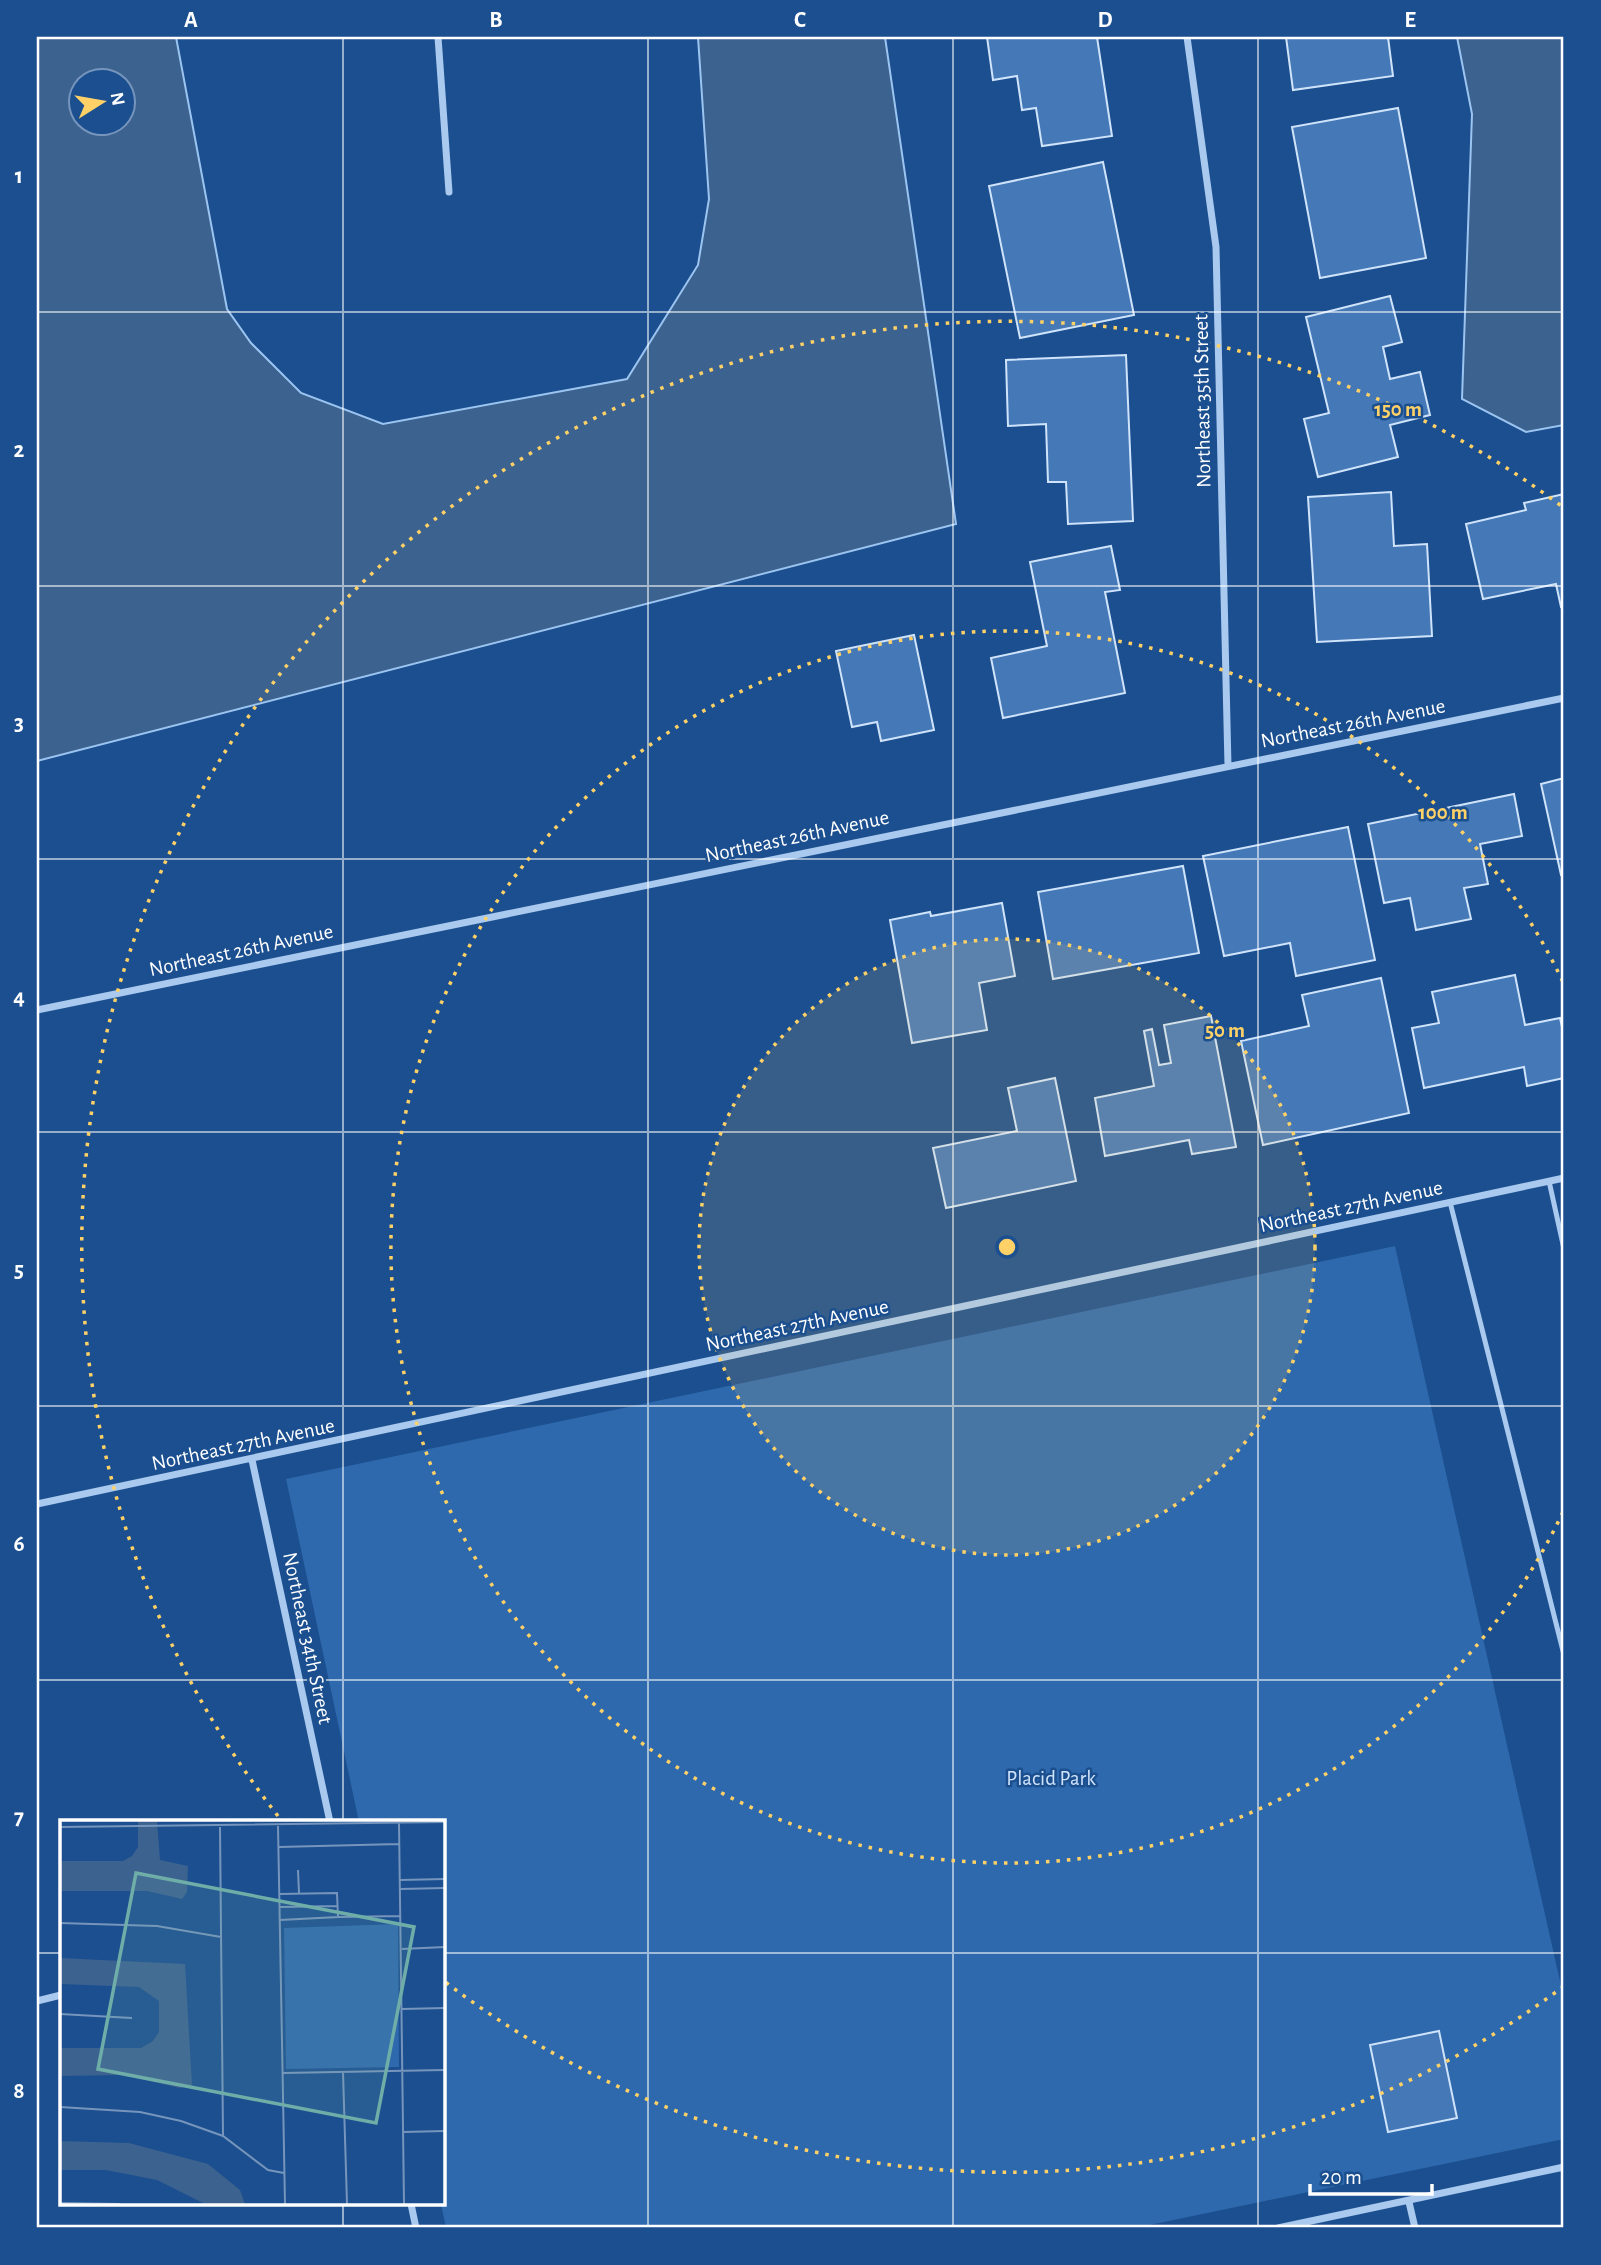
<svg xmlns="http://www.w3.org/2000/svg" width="1601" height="2265" viewBox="0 0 1601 2265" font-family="'Alegreya Sans',sans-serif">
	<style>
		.green { fill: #2e69ad }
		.water { fill: #3c6290; stroke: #9cc4f0; stroke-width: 2; fill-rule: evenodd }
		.building { fill: #4478b7; stroke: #cfe3fa; stroke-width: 2 }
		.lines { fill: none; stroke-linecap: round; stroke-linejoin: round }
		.lane { stroke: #a9c9ee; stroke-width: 5 }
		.street { stroke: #a9c9ee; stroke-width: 7 }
		.grid { fill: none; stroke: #fff; stroke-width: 2; stroke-opacity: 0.55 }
		.ring { fill: none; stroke: #ffd166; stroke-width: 3.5; stroke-dasharray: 3.5 7 }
		.labels { text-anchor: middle; stroke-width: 5; stroke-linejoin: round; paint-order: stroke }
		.street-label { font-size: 21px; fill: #fff; stroke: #1b4f8f }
		.park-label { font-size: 21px; fill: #cfe3fa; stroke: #1b4f8f }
		.inset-road { fill: none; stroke: #7695bc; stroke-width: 2 }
		.view { fill: #6fada8; fill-opacity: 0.15; stroke: #6fada8; stroke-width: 3.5 }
		.inset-edge { fill: none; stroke: #fff; stroke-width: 3.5 }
		.centre { fill: #ffd166; stroke: #1b4f8f; stroke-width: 3.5 }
		.ring-label { font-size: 21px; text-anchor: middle; font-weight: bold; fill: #ffd166; stroke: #1b4f8f; stroke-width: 5; stroke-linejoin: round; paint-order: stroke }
		.neatline { fill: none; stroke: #fff; stroke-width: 2.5 }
		.grid-label { font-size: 23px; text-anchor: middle; font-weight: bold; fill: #fff }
	</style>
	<rect width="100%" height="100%" fill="#1b4f8f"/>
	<!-- green -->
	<path class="green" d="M1395,1246L1564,1999V2139L1135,2228H446L441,2204L443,1822H359L286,1479Z"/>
	<!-- water -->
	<path class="water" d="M37,37H176L227,309L251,343L301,393L383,424L627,379L698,265L709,199L698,37H885L956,524L37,761ZM80,80H122V122H80Z
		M1457,37H1564V425L1526,432L1462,399L1472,114Z"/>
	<!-- building -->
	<path class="building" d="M987,37H1097L1112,136L1042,146L1036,108L1022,110L1017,76L993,80Z
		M1286,37H1388L1393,76L1293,90Z
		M1398,108L1426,258L1320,278L1292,127Z
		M1103,162L1134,315L1020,338L989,186Z
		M1390,296L1402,342L1383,347L1390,379L1420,372L1430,415L1390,425L1398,457L1318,477L1304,419L1329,413L1306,317Z
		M1126,355L1133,521L1068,524L1066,482H1048L1046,424L1008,426L1006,360Z
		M1391,492L1394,546L1427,544L1432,636L1317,642L1308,497Z
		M1564,494V606L1561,607L1556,584L1483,599L1466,524L1526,510L1524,503Z
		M1111,546L1120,590L1105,592L1125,693L1003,718L991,658L1047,646L1030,562Z
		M914,635L934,730L881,741L877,722L852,727L836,651Z
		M1564,778V874L1561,875L1541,784Z
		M1514,794L1522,836L1480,844L1488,884L1464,888L1471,919L1416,930L1410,898L1384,903L1368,824Z
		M1348,827L1375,960L1296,976L1290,943L1224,956L1203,856Z
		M1183,866L1199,953L1053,979L1038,892Z
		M1002,903L1015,976L979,983L987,1030L912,1043L890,920L930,912L931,916Z
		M1515,975L1525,1025L1560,1018L1564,1036V1078L1527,1086L1524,1067L1424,1088L1412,1028L1439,1023L1432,992Z
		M1381,978L1409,1113L1263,1145L1241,1041L1309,1026L1302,995Z
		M1211,1016L1236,1147L1192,1154L1189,1140L1105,1156L1095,1098L1154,1086L1144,1031L1152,1029L1159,1065L1171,1063L1164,1025Z
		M1055,1078L1076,1181L946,1208L933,1148L1017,1131L1008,1088Z
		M1439,2031L1457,2118L1388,2132L1370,2045Z"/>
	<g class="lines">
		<!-- lane -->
		<path class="lane" d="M1549,1181L1564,1249
			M1450,1202L1564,1655"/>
		<!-- street -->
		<path class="street" d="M438,37L449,192
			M1187,37L1216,247L1228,766
			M37,1010L1564,698
			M252,1460L330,1822
			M37,1504L1564,1178
			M37,2001L61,1995
			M1409,2202L1415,2228
			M411,2204L416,2228
			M1278,2228L1564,2167"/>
	</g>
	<!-- grid -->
	<path class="grid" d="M343,37V1822M648,37V2228M953,37V2228M1258,37V2228M37,312H1564M37,586H1564M37,859H1564M37,1132H1564M37,1406H1564M37,1680H1564M37,1953H61M443,1953H1564M343,2204V2228"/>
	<!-- distance rings -->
	<circle cx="1007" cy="1247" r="308" fill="#ffd166" fill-opacity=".12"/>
	<g class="ring">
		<circle cx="1007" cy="1247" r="308"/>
		<path d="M1563 1512A616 616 0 1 1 1563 982"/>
		<path d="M1564 1986A925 925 0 0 1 444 1981M278 1816A925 925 0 0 1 1564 508"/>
	</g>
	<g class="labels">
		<!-- street labels -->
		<g class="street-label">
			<text transform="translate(1202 401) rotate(-91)" y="7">Northeast 35th Street</text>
			<text transform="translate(1353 723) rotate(-11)" y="7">Northeast 26th Avenue</text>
			<text transform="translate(797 836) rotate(-12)" y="7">Northeast 26th Avenue</text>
			<text transform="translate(241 950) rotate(-12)" y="7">Northeast 26th Avenue</text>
			<text transform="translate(1351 1206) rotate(-12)" y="7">Northeast 27th Avenue</text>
			<text transform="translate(797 1325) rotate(-12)" y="7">Northeast 27th Avenue</text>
			<text transform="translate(243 1444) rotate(-12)" y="7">Northeast 27th Avenue</text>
			<text transform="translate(308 1638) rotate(78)" y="7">Northeast 34th Street</text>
		</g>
		<!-- park labels -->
		<g class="park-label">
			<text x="1051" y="1785">Placid Park</text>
		</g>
	</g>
	<!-- overview -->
	<g transform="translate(60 1820)">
		<rect width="385" height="385" fill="#1b4f8f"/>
		<path d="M338,104L339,247L226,249L224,108Z" fill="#2e69ad"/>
		<path d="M78,1H97L100,40L128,46L127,72L122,79L87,71H0V41H63L72,36L78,27ZM0,138L125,144L132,265L120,268L63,255L0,256V228H81L93,221L99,212V181L79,167L0,164ZM0,321L69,323L148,344L180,370L185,384H145L97,360L46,350H0Z" fill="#3c6290"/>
		<path class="inset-road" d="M339,3L344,384M218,6L225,384M0,7L385,2M160,7L163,316M219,27L339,24M238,50L239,73M340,60L385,59M340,69L385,68M220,74L277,73L278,97L220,100M220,87L278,86M278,97L341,96M0,103L97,106L161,117M342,129L385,127M342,189L385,188M0,194L72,198M283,252L287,384M223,253L385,250M0,287L80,292L121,301L163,316L208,350L224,353M343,312L385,311M0,383L60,384"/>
		<path class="view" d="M76,53L354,107L316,303L38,249Z"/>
		<rect width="385" height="385" class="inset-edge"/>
	</g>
	<circle cx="1007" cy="1247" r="10" class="centre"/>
	<g class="ring-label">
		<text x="1398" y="416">150 m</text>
		<text x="1443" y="819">100 m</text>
		<text x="1225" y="1037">50 m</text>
	</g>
	<!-- border -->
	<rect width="1601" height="2265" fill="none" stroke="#1b4f8f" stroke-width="77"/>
	<!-- north arrow -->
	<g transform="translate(102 102) rotate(79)"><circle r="33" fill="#1b4f8f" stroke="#7695bc" stroke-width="2"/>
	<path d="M0-5L12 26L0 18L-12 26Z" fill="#ffd166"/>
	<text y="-10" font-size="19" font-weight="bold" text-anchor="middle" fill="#ffffff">N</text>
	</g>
	<!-- scale -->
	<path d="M1310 2184v10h122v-10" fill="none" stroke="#ffffff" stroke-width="3.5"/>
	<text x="1321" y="2184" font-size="21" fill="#ffffff" stroke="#1b4f8f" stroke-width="5" paint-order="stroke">20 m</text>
	<rect x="38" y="38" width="1524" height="2188" class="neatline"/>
	<g class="grid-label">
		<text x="191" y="27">A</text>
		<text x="496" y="27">B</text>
		<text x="800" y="27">C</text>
		<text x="1105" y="27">D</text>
		<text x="1410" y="27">E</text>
		<text x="19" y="183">1</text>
		<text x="19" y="457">2</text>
		<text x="19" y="730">3</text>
		<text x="19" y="1004">4</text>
		<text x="19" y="1277">5</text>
		<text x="19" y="1551">6</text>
		<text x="19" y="1824">7</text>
		<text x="19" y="2098">8</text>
	</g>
</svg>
